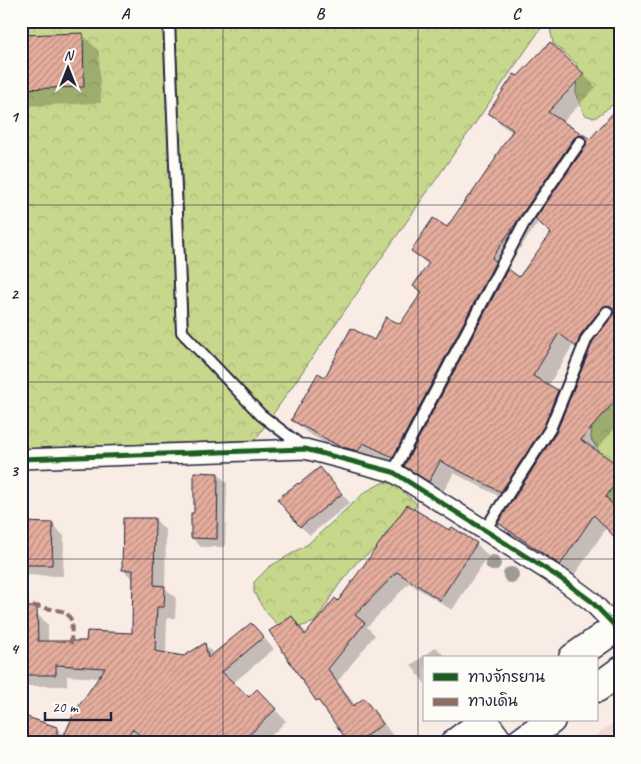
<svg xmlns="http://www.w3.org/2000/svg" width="641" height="764" viewBox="0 0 641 764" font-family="Caveat,'Playpen Sans Thai',sans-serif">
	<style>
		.built { fill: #f2d9cf }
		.forest { fill: url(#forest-crowns); stroke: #747d64 }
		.shadow { fill: #0003; fill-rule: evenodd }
		.building { fill: url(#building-hatch); stroke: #22223b }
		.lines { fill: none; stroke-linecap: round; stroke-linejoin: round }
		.lane-casing { stroke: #22223b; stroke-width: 14 }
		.street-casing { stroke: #22223b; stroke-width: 22 }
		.secondary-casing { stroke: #22223b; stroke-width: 31 }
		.lane { stroke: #fdfcf7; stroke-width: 10 }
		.street { stroke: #fdfcf7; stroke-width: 19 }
		.secondary { stroke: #fdfcf7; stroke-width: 28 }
		.quiet { stroke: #8d6e63; stroke-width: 4; stroke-dasharray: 8 4; stroke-linecap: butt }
		.cycleway-casing { stroke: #fdfcf7; stroke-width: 8 }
		.cycleway { stroke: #1b5e20; stroke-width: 5 }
		.tree { fill: #9e9b95 }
		.grid { fill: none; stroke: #22223b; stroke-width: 1; stroke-opacity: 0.55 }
		.neatline { fill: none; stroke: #22223b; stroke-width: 2 }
		.grid-label { font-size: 16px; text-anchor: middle; font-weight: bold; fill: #22223b }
	</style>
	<defs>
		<pattern id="forest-crowns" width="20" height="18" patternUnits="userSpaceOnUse" patternTransform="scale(1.25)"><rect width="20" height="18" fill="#c7d88c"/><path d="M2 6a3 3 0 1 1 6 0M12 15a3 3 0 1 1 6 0" fill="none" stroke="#abb97a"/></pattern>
		<pattern id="building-hatch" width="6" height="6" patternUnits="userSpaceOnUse" patternTransform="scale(1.25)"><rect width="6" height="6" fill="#e5ad9d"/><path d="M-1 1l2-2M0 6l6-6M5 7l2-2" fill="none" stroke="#b98c81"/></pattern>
	</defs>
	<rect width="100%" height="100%" fill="#f8ece5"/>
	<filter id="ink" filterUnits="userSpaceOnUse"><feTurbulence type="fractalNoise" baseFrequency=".02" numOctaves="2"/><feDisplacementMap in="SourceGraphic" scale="10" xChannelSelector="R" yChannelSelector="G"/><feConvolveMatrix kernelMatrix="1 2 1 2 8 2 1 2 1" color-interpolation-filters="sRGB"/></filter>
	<g filter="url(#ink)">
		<!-- built -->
		<path class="built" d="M620,718V743H585Z"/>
		<!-- forest -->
		<path class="forest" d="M21,21H546L255,440L21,449Z
			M552,21H620V109L612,105L595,118L585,115L576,95L577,64L553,43L549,23Z
			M608,389L620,397V513L611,507L600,494L615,475L591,439L593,409Z
			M384,482L394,484L417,504L406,522L391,537L357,562L338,586L315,622L299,627L278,625L264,610L254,592V582L269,567L308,544L365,492Z"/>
		<!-- shadow -->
		<path class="shadow" d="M82,34L99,51L101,103L24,106L21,103V36Z
			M583,74L596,87L562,123L590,141L620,117V423L595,451L620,468V508L573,577L512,536L499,523L512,503L454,473L442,494L418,478L407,467L406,469L376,455L371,463L353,459L306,432L293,420L325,378L374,342L400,326L422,294L414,286L428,265L413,251L447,229L471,198L513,133L503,126L490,113L518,78ZM539,221L552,234L520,279L507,273L504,271ZM573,345L588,357L569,403L558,391L548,386Z
			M320,469L350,503L310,535L301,527L279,500L299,486Z
			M218,474L227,483L225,547H201L192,538L195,515Z
			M155,519L166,531L165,588L176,598L175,618H167L166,654L184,657L205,645L214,654L251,624L274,649L233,683L249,698L257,691L286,721L264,743H21L56,728L62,734L64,731L67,732L100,678L67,676V686H21V614H37L48,625V643L87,642L133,635L134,580L123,570Z
			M21,524H52L64,536L63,576L21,575Z
			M452,528L477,544L488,556L452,610L409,583L367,627L375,635L338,681L355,705L364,699L375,711L393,736L383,743H351L327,709L317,700L292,618L303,629L307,634L339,603L450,532Z
			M436,647L446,658H425V684L411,665Z"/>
		<!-- building -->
		<path class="building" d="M83,33L84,87L21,89V35Z
			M550,42L584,74L548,112L590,139L620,105V302L613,309L611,306L607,305L602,308L581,334L576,347L559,333L533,376L558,390L544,426L501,492L440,461L429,482L404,466L508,269L519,277L551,233L535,219L586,146V140L584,137L581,135L578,136L574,138L492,258L496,261L393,457L363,443L358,451L339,446L291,420L318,373L325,377L351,328L374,340L386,317L400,324L422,292L413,286L429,263L411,251L433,218L447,227L469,195L470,196L496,158L495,157L513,130L488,113L514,74L518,76Z
			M614,312L620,318V395L581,440L620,466V476L606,497L620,513V543L594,515L560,565L498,523L556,433L593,341L612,316Z
			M320,467L342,494L300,527L277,499L298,483L299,484Z
			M194,472L218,473L217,539L191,538V513H194Z
			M407,505L449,530L452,527L477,543L440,600L397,572L355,615L365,623L328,669L353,706L364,698L383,724L356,743H349L318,700L316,701L269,631L292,616L305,635L335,598L338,601Z
			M123,518H155L154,585L165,586L164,607H157L155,651L184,656L205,643L208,658L251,623L264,637L222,672L249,697L257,689L276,709L241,743H150L132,729L123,743H61L74,713L105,668L56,665V675H21V607H37L38,641H86L87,631L132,633L133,570H122Z
			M21,522L53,523L52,565H21Z
			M21,715L57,727V743H21Z"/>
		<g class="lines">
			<!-- lane casing -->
			<g class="lane-casing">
				<path id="lane" d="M169,21L182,332L261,415L303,447
					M393,472L524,223L580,142
					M485,530L550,429L587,338L607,312"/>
			</g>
			<!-- street casing -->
			<g class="street-casing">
				<path id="street" d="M21,459L305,449L393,472L560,578L591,601L616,627"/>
			</g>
			<!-- secondary casing -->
			<g class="secondary-casing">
				<path id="secondary" d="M573,658L620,625
					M597,688L620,671
					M484,722L499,743
					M455,743L486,720
					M520,743L551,720"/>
			</g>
			<!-- lane -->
			<use href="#lane" class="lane"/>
			<!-- street -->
			<use href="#street" class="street"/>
			<!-- secondary -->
			<use href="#secondary" class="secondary"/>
			<!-- quiet -->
			<path class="quiet" d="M21,603L66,612L72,621L71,645"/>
			<!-- cycleway casing -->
			<g class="cycleway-casing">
				<path id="cycleway" d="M21,459L305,449L393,472L560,578L591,601L616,627"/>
			</g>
			<!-- cycleway -->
			<use href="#cycleway" class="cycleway"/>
		</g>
		<!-- trees -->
		<g class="tree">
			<circle cx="493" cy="563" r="8"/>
			<circle cx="511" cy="575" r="8"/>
		</g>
	</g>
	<!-- grid -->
	<path class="grid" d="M223,21V743M418,21V743M21,205H620M21,382H620M21,559H620"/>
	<!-- margin -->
	<rect width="641" height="764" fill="none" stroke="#fdfcf7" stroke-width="55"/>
	<!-- legend -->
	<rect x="423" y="656" width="175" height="65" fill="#fdfcf7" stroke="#a5a5ac"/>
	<rect x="433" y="673" width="25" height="8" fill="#1b5e20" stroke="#a5a5ac"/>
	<text x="468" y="682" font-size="15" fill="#22223b">ทางจักรยาน</text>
	<rect x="433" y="698" width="25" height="8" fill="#8d6e63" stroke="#a5a5ac"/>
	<text x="468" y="706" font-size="15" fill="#22223b">ทางเดิน</text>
	<!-- north arrow -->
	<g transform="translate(68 68)" stroke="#fdfcf7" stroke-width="4" paint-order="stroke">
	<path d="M0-4L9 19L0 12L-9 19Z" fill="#22223b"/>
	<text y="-8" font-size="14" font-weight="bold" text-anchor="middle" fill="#22223b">N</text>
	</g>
	<!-- scale -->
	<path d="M45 712v8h66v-8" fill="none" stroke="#22223b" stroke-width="2.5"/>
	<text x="52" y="712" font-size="15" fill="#22223b" stroke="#fdfcf7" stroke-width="4" paint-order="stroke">20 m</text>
	<rect x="28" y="28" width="586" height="708" class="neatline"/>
	<g class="grid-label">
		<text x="125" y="19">A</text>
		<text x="320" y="19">B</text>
		<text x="516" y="19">C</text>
		<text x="14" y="122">1</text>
		<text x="14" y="299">2</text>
		<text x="14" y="476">3</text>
		<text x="14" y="654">4</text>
	</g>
</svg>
